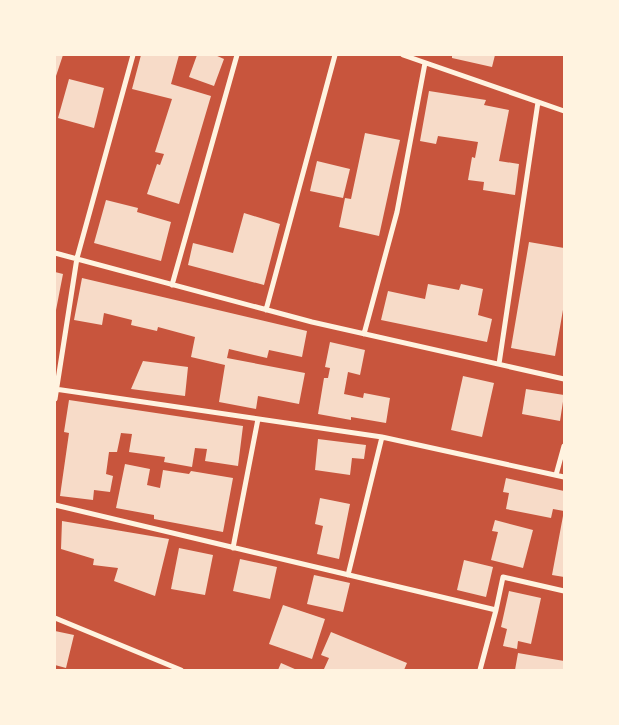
<svg xmlns="http://www.w3.org/2000/svg" width="619" height="725" viewBox="0 0 619 725" font-family="'Public Sans',sans-serif">
	<style>
		.building { fill: #f7dbc8 }
		.lines { fill: none; stroke-linecap: round; stroke-linejoin: round }
		.minor { stroke: #fff3e0; stroke-width: 5 }
	</style>
	<rect width="100%" height="100%" fill="#c8553d"/>
	<!-- building -->
	<path class="building" d="M55,55H63L55,79Z
		M141,55H179L171,84L211,96L179,204L147,194L157,164L160,165L164,154L155,152L172,99L132,89Z
		M197,55H215L224,59L214,86L189,77Z
		M452,55H495L492,67L452,58Z
		M69,79L104,88L94,128L58,118Z
		M429,91L486,100L484,105L509,110L499,161L519,164L515,195L483,190L484,182L468,180L472,157L475,158L478,142L438,136L436,144L420,141Z
		M365,133L400,140L379,236L339,227L345,198L351,199Z
		M317,161L350,169L343,198L310,191Z
		M106,200L138,208L137,212L171,222L161,261L94,243Z
		M244,213L280,224L264,285L188,265L193,243L233,253Z
		M529,242L564,248V304L555,356L511,348Z
		M55,272L63,274L56,310H55Z
		M82,278L307,331L302,357L269,350L267,358L229,349L227,358L305,373L299,404L258,396L256,409L219,402L225,365L191,357L195,337L158,327L157,331L131,325L132,320L104,313L102,325L74,320Z
		M428,284L459,290L461,284L483,289L478,315L492,319L487,342L381,320L388,291L425,299Z
		M330,342L365,350L360,375L348,372L344,394L363,398L364,393L390,398L386,423L351,417V420L318,414L324,378H328L330,368L325,367Z
		M143,361L188,367L185,396L131,389Z
		M463,376L494,383L482,437L451,430Z
		M526,389L564,395L560,421L522,414Z
		M69,400L243,426L238,466L205,461L207,449L195,448L192,467L164,462L165,457L129,452L132,434L121,433L117,452H109L106,474L113,476L110,492L94,490L93,500L60,496L69,433L64,432Z
		M318,439L366,445L364,459L352,458L350,475L315,470Z
		M125,464L150,469L147,485L160,488L163,470L189,474L191,471L233,478L223,532L154,519V515L116,508Z
		M506,478L564,491V511L553,509L551,518L506,509L509,493L503,492Z
		M320,498L350,504L339,559L317,554L323,526L315,524Z
		M563,516H564V577L552,575Z
		M495,520L533,530L523,568L491,560L498,532L492,531Z
		M62,521L169,539L155,596L114,581L118,568L93,565L94,559L61,549Z
		M179,548L213,555L205,595L171,589Z
		M240,559L277,567L270,599L233,591Z
		M464,560L493,567L486,597L457,590Z
		M314,575L350,583L343,612L307,604Z
		M509,591L541,598L531,644L518,641L517,649L503,646L507,629L501,627Z
		M283,605L325,619L312,659L269,644Z
		M55,631L74,635L66,668L55,665Z
		M331,632L407,663L404,670L324,669L329,658L321,655Z
		M518,653L564,661V670H515Z
		M281,663L297,670H278Z"/>
	<g class="lines">
		<!-- minor -->
		<path class="minor" d="M403,55L564,111
			M55,253L312,322L564,379
			M172,285L237,55
			M266,310L335,55
			M364,334L397,212L425,63
			M499,364L538,102
			M55,389L382,437L564,477
			M55,399L77,258L133,55
			M556,475L564,446
			M55,505L496,610L503,577L564,591
			M233,548L258,419
			M348,575L382,437
			M55,618L181,670
			M480,670L496,610"/>
	</g>
	<!-- border -->
	<rect width="619" height="725" fill="none" stroke="#fff3e0" stroke-width="112"/>
</svg>
